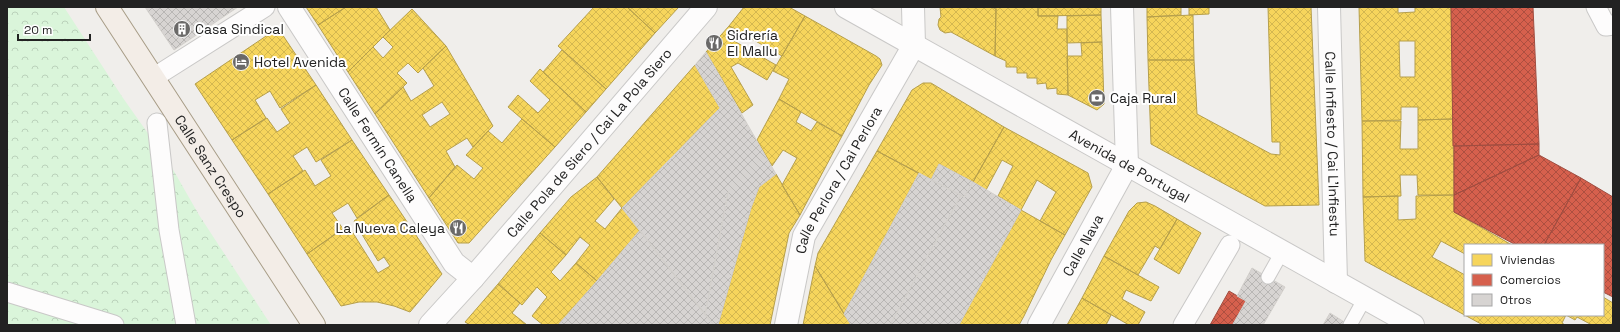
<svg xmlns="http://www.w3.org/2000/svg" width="1620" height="332" viewBox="0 0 1620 332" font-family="'Space Grotesk',sans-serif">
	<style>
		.park { fill: url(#park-crowns) }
		.homes { fill: url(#homes-cross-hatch); stroke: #b69f4b; fill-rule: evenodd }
		.shops { fill: url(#shops-cross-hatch); stroke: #a04d40 }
		.building { fill: url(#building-cross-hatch); stroke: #d3d0cc }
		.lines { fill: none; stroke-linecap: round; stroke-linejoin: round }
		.service-casing { stroke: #c9c8c7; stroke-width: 15 }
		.pedestrian-casing { stroke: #c9c8c7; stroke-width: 21 }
		.minor-casing { stroke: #c9c8c7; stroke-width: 24 }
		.primary-casing { stroke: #a79c86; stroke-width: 24 }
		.service { stroke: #fdfcfc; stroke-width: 13 }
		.pedestrian { stroke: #fdfcfc; stroke-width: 19 }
		.minor { stroke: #fdfcfc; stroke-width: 22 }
		.primary { stroke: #f3ede7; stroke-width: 22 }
		.labels { text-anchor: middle; stroke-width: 4; stroke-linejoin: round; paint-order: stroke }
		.poi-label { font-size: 14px; fill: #222; stroke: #fff; text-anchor: start }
		.street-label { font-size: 14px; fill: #222; stroke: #fff }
	</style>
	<defs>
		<pattern id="park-crowns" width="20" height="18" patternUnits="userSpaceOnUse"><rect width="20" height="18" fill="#daf5da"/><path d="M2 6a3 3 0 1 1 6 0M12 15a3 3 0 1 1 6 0" fill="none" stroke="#bbd2bb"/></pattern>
		<pattern id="homes-cross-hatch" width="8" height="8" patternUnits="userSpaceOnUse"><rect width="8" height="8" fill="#f6d55c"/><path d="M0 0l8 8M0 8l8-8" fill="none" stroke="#d3b750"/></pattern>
		<pattern id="shops-cross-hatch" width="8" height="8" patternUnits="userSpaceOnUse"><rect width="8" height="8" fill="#d6604d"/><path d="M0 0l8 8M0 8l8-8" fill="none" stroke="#ad4f40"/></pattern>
		<pattern id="building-cross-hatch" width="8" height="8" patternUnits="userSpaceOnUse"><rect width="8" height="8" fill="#d7d4d2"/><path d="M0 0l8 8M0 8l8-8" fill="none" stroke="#b8b6b4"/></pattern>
	</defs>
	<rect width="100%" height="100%" fill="#f0eeeb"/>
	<!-- park -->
	<path class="park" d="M7,7H64L123,98L171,166L199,215L271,325H7Z"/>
	<!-- homes -->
	<path class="homes" d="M306,7H346L318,25Z
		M346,7H376L390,30L348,72L318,25Z
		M594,7H627L655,33L606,89L558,46Z
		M627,7H677L678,8L655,33Z
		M744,7H789L805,16L782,56L729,26Z
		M940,7H991L996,9L995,56L951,32L945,33L940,30L938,25L939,19L941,17Z
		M996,7H1038V16H1058L1057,29H1067L1068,95L1057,94V88L1047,89L1046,83L1037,84V78H1027V73H1017V67H1006V61L995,56Z
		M1038,7H1101V15L1038,16Z
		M1147,7H1181V15L1147,17Z
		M1189,7H1209V14L1189,15Z
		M1268,7H1311L1319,205L1265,206L1151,144L1148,60H1194L1197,114L1271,154L1280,155V142H1272Z
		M1359,7H1398V13L1415,12V7H1451L1453,119L1418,120V107H1401V120L1362,121ZM1399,41H1415V77H1400Z
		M412,9L446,46L418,73L408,63L397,73L407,83L375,114L348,72L373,47L383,58L393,47L383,37Z
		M1101,15L1102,42L1067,43V16Z
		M1193,15L1194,60H1148L1147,17Z
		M805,16L876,56L880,59L882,65L869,85L842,136L779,99L789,79L773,71Z
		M729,26L738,30L734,41L776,65L767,80L738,63L731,67L753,105L742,113L706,52Z
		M278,28L316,85L280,108L270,91L255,100L266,118L232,140L195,84Z
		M1102,42L1104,104L1097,110L1068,95L1067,56H1082L1081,43Z
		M446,46L493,126L473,147L467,138L446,151L455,167L429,198L375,114L403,87L411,101L434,86L423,68ZM442,102L450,114L430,127L422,115Z
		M562,50L606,89L586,112L543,72Z
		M695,65L720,108L622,208L597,177Z
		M540,69L586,112L555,147L508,107L518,95L538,113L550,100L530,81Z
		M923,83H931L1004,127L973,182L939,164L931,180L877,151L912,90Z
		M316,85L352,140L316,162L307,147L293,156L303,171L268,194L232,140L267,118L277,132L290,123L281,109Z
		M779,99L801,112L796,122L811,131L817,122L842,136L800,215L782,185L797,158L783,150L772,166L757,140Z
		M522,119L555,147L469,243H458L429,198L457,165L474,179L483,168L466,155L488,131L502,143Z
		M1453,119L1454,195H1418L1417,175H1400L1401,196L1363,197L1362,121H1401L1400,149H1418V120Z
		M1004,127L1088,173L1092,187L1065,235L1040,221L1056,192L1037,180L1021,210L998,196L1013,166L1002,160L986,190L973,182Z
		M352,140L389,195L357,218L348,203L332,213L343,229L307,254L268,194L305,170L315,186L331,176L321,160Z
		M877,151L919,173L844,314L815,266L818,253Z
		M776,174L800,215L789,233L770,325H718L751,208L759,187Z
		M597,177L614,199L595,221L605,229L622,208L640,230L597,281L576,263L590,245L580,237L566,255L540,233L571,197Z
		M389,195L442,274L410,312L394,306L377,302H359L341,306L307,254L348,225L378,273L390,266L384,257L378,261L354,221Z
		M1454,195V212L1512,245H1465V254L1441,241L1432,257L1465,275V315H1603V297L1613,303V325H1592L1577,317L1575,320L1566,315L1562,323L1565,325H1483L1365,261L1363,197L1398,196V220L1416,219V196Z
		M1146,202L1155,206L1177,219L1160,249L1155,246L1138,275L1104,256L1129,211L1137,203Z
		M1021,210L1065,235L1051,260L1024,316L1019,325H959Z
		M1177,219L1201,233L1179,274L1154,259Z
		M540,233L566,255L551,272L560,281L576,263L597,281L558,325H543L532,316L547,297L537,287L522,305L498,284Z
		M1104,256L1159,287L1151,301L1126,290L1122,299L1145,312L1138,325H1129L1082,298Z
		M815,266L851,325H803Z
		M498,284L520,303L512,313L527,325H470L465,322Z
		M1082,298L1111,315L1106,325H1067Z"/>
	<!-- shops -->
	<path class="shops" d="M1451,7H1533L1539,144L1453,146Z
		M1539,144V155L1454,195V146Z
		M1539,155L1581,178L1544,245H1516L1454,212V195Z
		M1581,178L1613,197V297L1603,292V245H1544Z
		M1229,291L1246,301L1233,324L1235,325H1210Z"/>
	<!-- building -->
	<path class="building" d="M145,7H238L174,50Z
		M706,52L765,155L728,192L705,315L622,208L720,108L695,65Z
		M765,155L776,174L759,187L751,208L718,325H714L705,315L728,192Z
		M939,164L973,182L964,197L931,180Z
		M919,173L961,195L890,325H851L844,314Z
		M973,182L1021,210L959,325H890L961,195L964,197Z
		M640,230L714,325H558L597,281Z
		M1252,268L1285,287L1263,325H1235L1233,324L1246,301L1237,296Z
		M1330,313L1349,325H1323Z"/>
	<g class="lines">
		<!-- service casing -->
		<g class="service-casing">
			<path id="service" d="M1268,277L1282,252
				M1350,325L1365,298"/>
		</g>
		<!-- pedestrian casing -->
		<g class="pedestrian-casing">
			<path id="pedestrian" d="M1596,7L1606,26L1613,25
				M153,78L265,7
				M157,123L169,230L186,325
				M7,292L114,325
				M1183,325L1230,245"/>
		</g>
		<!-- minor casing -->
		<g class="minor-casing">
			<g id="minor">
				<path id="s1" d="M289,7L454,263L473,278"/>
				<path id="s2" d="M846,7L1413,325"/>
				<path d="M1122,7L1127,165"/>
				<path id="s3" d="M1329,7L1336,282"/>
				<path id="s4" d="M430,325L473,278L706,7"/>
				<path id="s5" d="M786,325L804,236L914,45L913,7"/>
				<path id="s6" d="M1039,325L1127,165"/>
			</g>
		</g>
		<!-- primary casing -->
		<g class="primary-casing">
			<g id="primary">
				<path id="s7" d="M107,7L314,325"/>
			</g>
		</g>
		<!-- service -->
		<use href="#service" class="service"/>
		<!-- pedestrian -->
		<use href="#pedestrian" class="pedestrian"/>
		<!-- minor -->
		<use href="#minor" class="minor"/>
		<!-- primary -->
		<use href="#primary" class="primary"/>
	</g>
	<!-- icons -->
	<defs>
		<g id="building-disc" transform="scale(0.9)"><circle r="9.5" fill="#6a6968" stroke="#fff"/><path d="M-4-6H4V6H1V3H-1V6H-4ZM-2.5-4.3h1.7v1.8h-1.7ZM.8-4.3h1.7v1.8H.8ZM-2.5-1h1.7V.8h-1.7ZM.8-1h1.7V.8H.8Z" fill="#fff"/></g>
		<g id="restaurant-disc" transform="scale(0.9)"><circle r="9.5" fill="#6a6968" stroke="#fff"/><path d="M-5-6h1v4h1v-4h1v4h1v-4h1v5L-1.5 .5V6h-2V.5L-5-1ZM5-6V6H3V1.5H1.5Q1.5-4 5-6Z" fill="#fff"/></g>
		<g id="hotel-disc" transform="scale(0.9)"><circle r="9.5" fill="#6a6968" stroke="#fff"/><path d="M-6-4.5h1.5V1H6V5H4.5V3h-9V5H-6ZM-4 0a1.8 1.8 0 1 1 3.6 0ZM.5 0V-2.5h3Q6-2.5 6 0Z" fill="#fff"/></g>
		<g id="bank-disc" transform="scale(0.9)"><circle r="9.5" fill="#6a6968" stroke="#fff"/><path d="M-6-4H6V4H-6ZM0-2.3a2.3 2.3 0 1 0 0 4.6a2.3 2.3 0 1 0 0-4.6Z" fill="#fff"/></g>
	</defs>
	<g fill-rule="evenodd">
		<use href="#building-disc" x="182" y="29"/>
		<use href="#restaurant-disc" x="714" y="43"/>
		<use href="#hotel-disc" x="241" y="62"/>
		<use href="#bank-disc" x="1097" y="98"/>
		<use href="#restaurant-disc" x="458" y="228"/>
	</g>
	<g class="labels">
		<!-- poi labels -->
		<g class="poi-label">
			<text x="195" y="34">Casa Sindical</text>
			<text x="727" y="40">Sidrería<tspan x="727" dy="16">El Mallu</tspan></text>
			<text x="254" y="67">Hotel Avenida</text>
			<text x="1110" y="103">Caja Rural</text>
			<text x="445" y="233" text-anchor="end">La Nueva Caleya</text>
		</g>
		<!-- street labels -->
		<g class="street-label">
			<text dy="5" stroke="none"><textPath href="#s4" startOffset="242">Calle Pola de Siero / Cai La Pola Siero</textPath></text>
			<text dy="5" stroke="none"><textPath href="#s3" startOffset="137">Calle Infiesto / Cai L'Infiestu</textPath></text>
			<text dy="5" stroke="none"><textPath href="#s1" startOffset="164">Calle Fermín Canella</textPath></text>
			<text dy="5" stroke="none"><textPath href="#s7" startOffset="190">Calle Sanz Crespo</textPath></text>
			<text dy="5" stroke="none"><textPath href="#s2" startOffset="325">Avenida de Portugal</textPath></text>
			<text dy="5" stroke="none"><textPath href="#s5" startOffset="156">Calle Perlora / Cai Perlora</textPath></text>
			<text dy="5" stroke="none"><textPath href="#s6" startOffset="91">Calle Nava</textPath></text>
		</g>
	</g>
	<!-- border -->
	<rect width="1620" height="332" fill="none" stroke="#222222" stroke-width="16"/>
	<!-- legend -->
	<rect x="1464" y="244" width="140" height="72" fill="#ffffff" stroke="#a7a7a7"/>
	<rect x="1472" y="254" width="20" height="12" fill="#f6d55c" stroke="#a7a7a7"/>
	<text x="1500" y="264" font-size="12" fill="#222222">Viviendas</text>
	<rect x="1472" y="274" width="20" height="12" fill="#d6604d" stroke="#a7a7a7"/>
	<text x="1500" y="284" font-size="12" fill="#222222">Comercios</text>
	<rect x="1472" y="294" width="20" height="12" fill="#d7d4d2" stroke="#a7a7a7"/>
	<text x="1500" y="304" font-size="12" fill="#222222">Otros</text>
	<!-- scale -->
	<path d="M18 34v6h72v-6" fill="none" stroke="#222222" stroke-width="2"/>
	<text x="24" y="34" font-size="12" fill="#222222" stroke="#ffffff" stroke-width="3" paint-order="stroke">20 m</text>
</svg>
